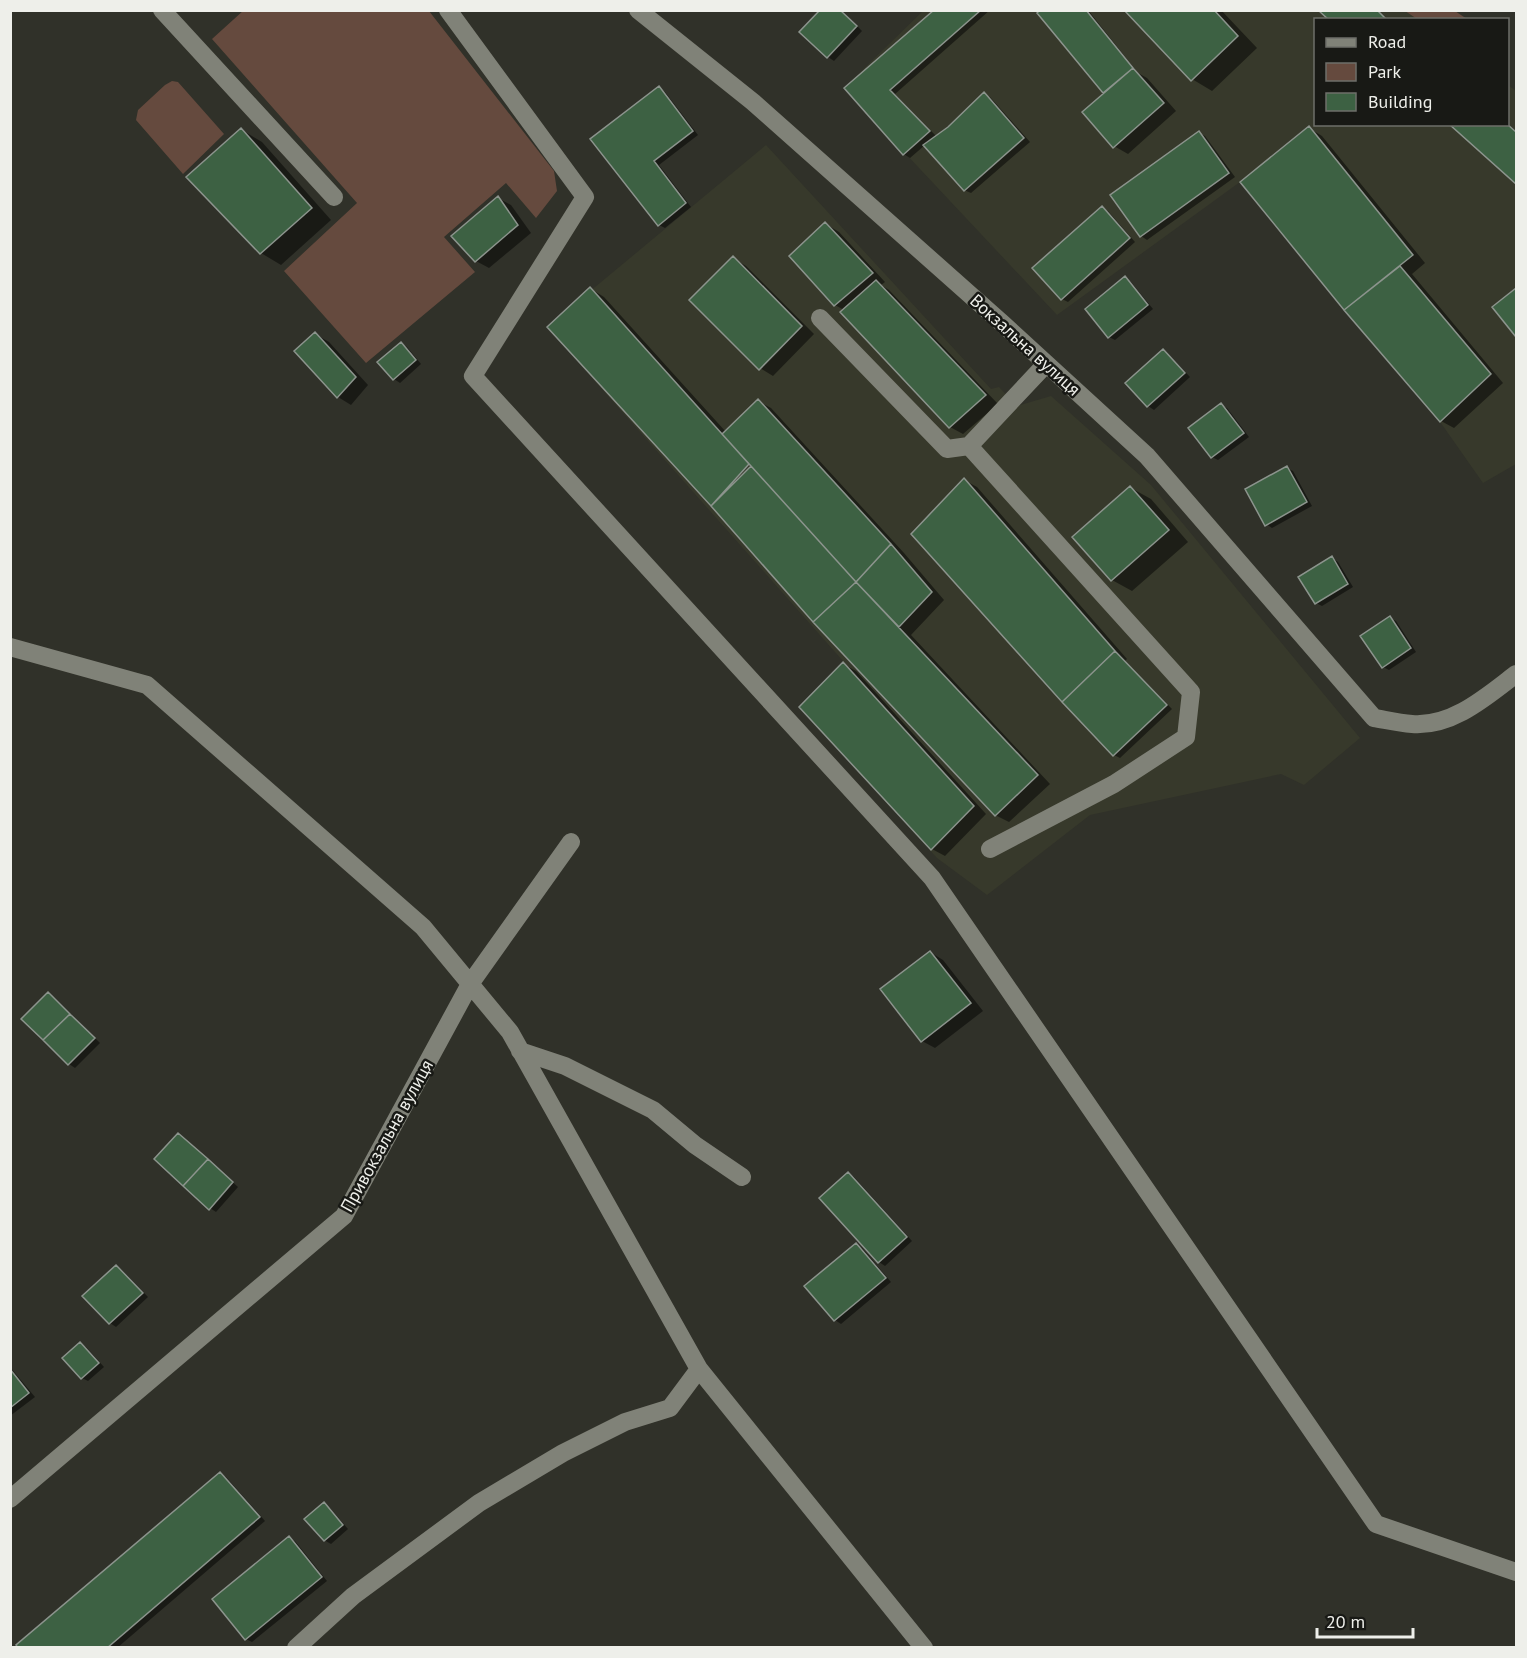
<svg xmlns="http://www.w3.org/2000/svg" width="1527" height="1658" viewBox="0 0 1527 1658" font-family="'PT Sans',sans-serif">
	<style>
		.built { fill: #37392b }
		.green { fill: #654a3e }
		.shadow { fill: #0007; fill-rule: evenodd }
		.building { fill: #3d6143; stroke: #8c948d; stroke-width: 1.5 }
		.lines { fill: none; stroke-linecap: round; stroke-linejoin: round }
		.minor { stroke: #808278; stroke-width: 18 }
		.labels { text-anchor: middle; stroke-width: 5; stroke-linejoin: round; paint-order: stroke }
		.street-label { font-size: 18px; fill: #eeefea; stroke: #181915 }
	</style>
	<rect width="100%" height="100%" fill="#303129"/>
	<!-- built -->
	<path class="built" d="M923,11H1405L1417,19L1316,20V124H1508V85L1516,91V464L1483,483L1443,426L1240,182L1057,315L844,88Z
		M766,145L991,389L999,387L1017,406L1051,396L1151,485L1360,738L1304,785L1281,774L1090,815L987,895L937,858L799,707L843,661L547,327Z"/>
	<!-- green -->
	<path class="green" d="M244,10L429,11L554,171L557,191L536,218L506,183L444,237L475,272L366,363L284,271L357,203L212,39Z
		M1405,11H1455L1467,19H1417Z
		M172,81L178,82L224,134L183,174L136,120L138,110L165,85Z"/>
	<!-- shadow -->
	<path class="shadow" d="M822,10H841L862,31L834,61L828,57Z
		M936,10H990L895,94L937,137L949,128L984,94L990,97L1030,142L971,193L964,190L925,145L910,158L904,154L847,88Z
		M1043,10H1088L1138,73L1147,78L1176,111L1128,154L1114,146L1106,93Z
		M1126,10H1221L1257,48L1212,91L1192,79Z
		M659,88L665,92L698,135L659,165L691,207L665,228L659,225L593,139Z
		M1451,124H1508L1516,132V182Z
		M1309,128L1322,136L1425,263L1412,274L1503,383L1454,428L1441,421L1345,309Z
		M242,130L262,142L331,220L281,265L261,253L188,177Z
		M1199,133L1205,136L1235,177L1147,240L1141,236L1112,196Z
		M498,198L511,205L531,233L489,268L476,261Z
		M1102,208L1108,211L1135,242L1068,302L1062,299Z
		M826,224L839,232L885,282L881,285L889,290L998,404L963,434L950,427L844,310L835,305L791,256Z
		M733,258L746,266L814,334L773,376L760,368Z
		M1125,278L1131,282L1153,309L1115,340L1109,337Z
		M591,289L604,297L726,432L758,401L771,408L904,553L944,600L911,635L1050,784L1009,822L995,815L549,327ZM749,461L753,466L722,495L720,494Z
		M1516,289V335L1494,307Z
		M315,334L329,342L368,385L351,405L338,397L296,352Z
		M401,343L407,347L421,364L400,383L394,379Z
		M1163,351L1169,355L1190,377L1154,410L1148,406Z
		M1221,405L1227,408L1249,437L1218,460L1212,457Z
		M1287,468L1293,471L1312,506L1272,528L1266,524Z
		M964,480L977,487L1127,659L1125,661L1172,709L1120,758L1114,755Z
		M1131,488L1151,499L1188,542L1132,591L1112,580Z
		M1332,558L1338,562L1353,587L1322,606L1316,603Z
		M1390,618L1396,621L1416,652L1389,670L1383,667Z
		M843,664L856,671L986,814L945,856L932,849Z
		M930,952L943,960L983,1011L935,1048L922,1041Z
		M49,994L55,998L100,1043L75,1068L69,1064L24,1019Z
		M178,1135L184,1138L238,1187L216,1212L210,1208Z
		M848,1173L854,1177L912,1241L885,1266L879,1262L821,1198Z
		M856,1245L862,1248L891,1282L841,1324L835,1320Z
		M116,1266L122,1270L148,1297L116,1327L110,1323L84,1296Z
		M80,1344L86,1347L104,1367L88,1381L82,1378Z
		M10,1367L35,1397L10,1416Z
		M220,1474L226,1477L265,1521L117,1648H20Z
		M324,1504L330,1508L348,1529L331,1544L324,1540Z
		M289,1538L295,1541L327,1581L252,1642L246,1639Z"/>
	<!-- building -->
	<path class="building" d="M820,10H840L857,26L827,58L799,32Z
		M934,10H981L890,90L930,131L903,155L844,88Z
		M1040,10H1086L1133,68L1103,93L1037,13Z
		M1124,10H1214L1238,36L1191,81Z
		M1318,10H1377L1387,20H1329Z
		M1133,68L1164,103L1113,148L1082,112Z
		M659,86L693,131L654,161L686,203L658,226L590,139Z
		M984,92L1024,138L964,191L923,145L948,127Z
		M1449,124H1507L1516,132V184Z
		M1309,126L1413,255L1344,310L1240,182Z
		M241,128L312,208L260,254L186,177Z
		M1199,131L1229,173L1140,237L1110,195Z
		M498,196L518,225L475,262L451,236Z
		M1102,206L1130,238L1061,300L1032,268Z
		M825,222L873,273L834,306L789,256Z
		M733,256L802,326L759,370L689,300Z
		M1400,266L1491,374L1440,422L1344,310Z
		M1125,276L1148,305L1108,338L1085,309Z
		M876,280L986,395L949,428L840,312Z
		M590,287L749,464L711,506L547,327Z
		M1516,288V337L1492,307Z
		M315,332L356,377L337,398L294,351Z
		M401,342L416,360L393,380L377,362Z
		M1163,349L1185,373L1147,407L1125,383Z
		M758,399L891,544L856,582L722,434Z
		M1221,403L1244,433L1211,458L1188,428Z
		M751,466L856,582L813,622L711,506Z
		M1287,466L1307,502L1265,526L1245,489Z
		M964,478L1115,651L1062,702L911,534Z
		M1130,486L1169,530L1111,581L1072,537Z
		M891,544L932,592L899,627L856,582Z
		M1332,556L1348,584L1315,604L1298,577Z
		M856,582L1038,775L995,816L813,622Z
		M1390,616L1411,648L1382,668L1360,636Z
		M1115,651L1167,705L1113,756L1062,702Z
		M843,662L974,806L931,850L799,707Z
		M930,951L971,1003L921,1042L880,989Z
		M48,992L70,1014L43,1040L21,1019Z
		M70,1014L95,1038L68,1065L43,1040Z
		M178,1133L208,1159L183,1186L154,1159Z
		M208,1159L233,1182L209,1210L183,1186Z
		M848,1172L907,1237L878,1263L819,1198Z
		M856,1243L886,1278L834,1321L804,1286Z
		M116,1265L143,1293L109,1324L82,1296Z
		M80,1342L99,1363L81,1379L62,1358Z
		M10,1369L29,1393L10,1408Z
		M220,1472L260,1517L107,1648H18L16,1645Z
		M324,1502L343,1525L324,1541L304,1519Z
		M289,1536L322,1577L245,1640L212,1599Z"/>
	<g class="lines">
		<!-- minor -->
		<path class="minor" d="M162,10L334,197
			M448,10L585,197L473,376L932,878L1376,1524L1516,1572
			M638,10L753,102L1003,324L1147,456L1374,718C1386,720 1399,723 1412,724C1452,727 1486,697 1516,674
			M820,318L947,449L969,446
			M10,647L147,685L423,927L510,1032L699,1369L924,1648
			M990,849L1114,784L1186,737L1191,692L969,446L1046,364
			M520,1051L565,1066L653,1110L695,1145L742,1177
			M10,1499L344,1216L470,984L571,842
			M296,1648L353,1596L479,1503L563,1453L625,1422L670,1408L699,1369"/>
	</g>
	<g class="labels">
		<!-- street labels -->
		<g class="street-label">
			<text transform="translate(1025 345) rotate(42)" y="6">Вокзальна вулиця</text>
			<text transform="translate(387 1136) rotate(-61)" y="6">Привокзальна вулиця</text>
		</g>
	</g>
	<!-- border -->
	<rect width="1527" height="1658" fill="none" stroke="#eeefea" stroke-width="24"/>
	<!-- legend -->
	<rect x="1314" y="18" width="195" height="108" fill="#181915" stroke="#6e6f6a" stroke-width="1.5"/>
	<rect x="1326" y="38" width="30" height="9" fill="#808278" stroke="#6e6f6a" stroke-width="1.5"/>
	<text x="1368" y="48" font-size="18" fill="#eeefea">Road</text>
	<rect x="1326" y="63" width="30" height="18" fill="#654a3e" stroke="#6e6f6a" stroke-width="1.5"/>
	<text x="1368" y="78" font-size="18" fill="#eeefea">Park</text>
	<rect x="1326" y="93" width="30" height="18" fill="#3d6143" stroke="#6e6f6a" stroke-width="1.5"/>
	<text x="1368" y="108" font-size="18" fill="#eeefea">Building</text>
	<!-- scale -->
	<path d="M1317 1628v9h96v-9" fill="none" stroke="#eeefea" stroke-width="3"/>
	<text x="1326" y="1628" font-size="18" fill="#eeefea" stroke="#181915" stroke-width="4.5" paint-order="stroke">20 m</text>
</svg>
